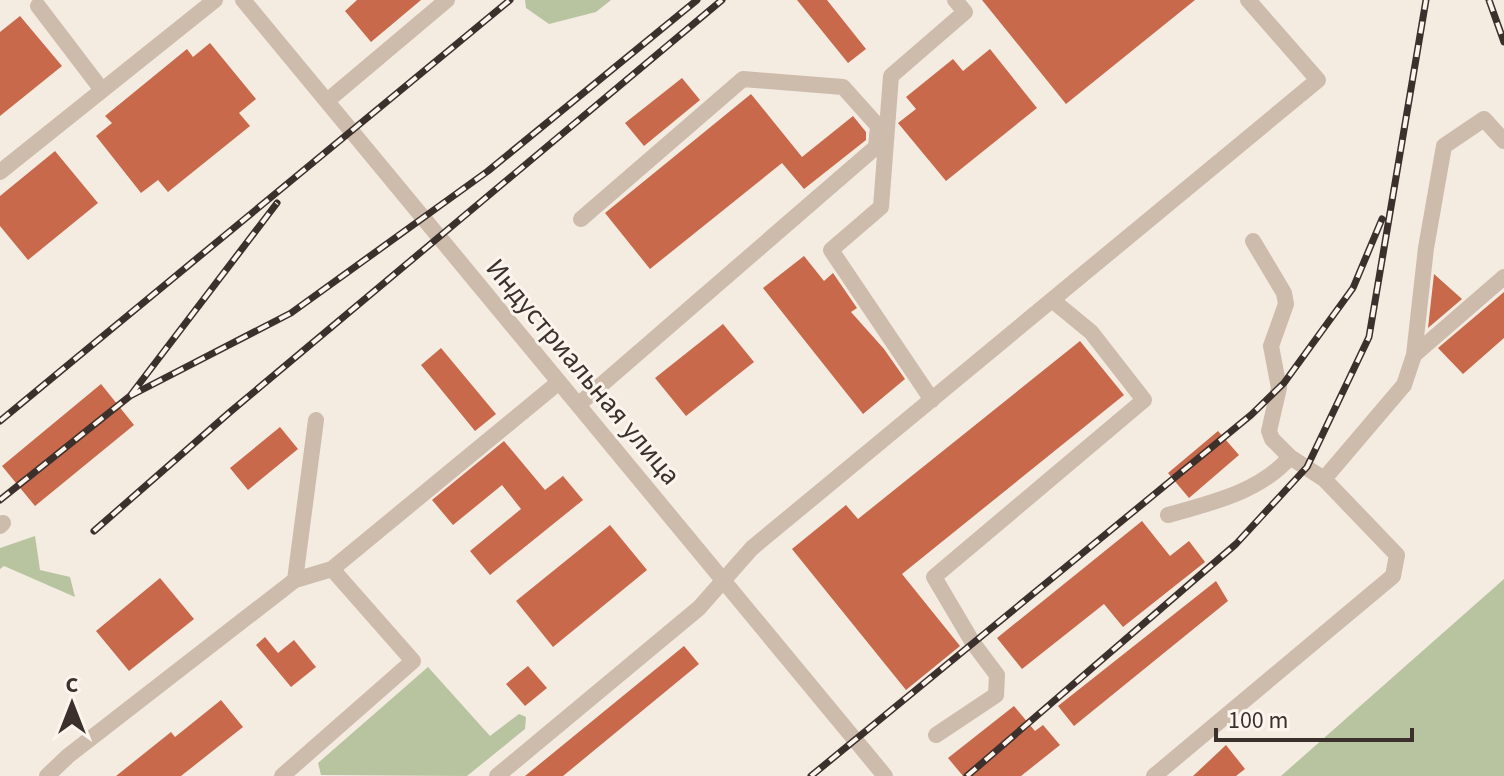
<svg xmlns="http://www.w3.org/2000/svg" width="1504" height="776" viewBox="0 0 1504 776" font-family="'Source Sans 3',sans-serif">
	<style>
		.green { fill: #b8c4a0 }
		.building { fill: #c8694b }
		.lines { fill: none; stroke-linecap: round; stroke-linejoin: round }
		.minor { stroke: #cdbbac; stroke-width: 16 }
		.rail-casing { stroke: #3b302b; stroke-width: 7 }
		.rail { stroke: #fbf5ee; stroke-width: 4; stroke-dasharray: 12; stroke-linecap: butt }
		.labels { text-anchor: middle; stroke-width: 6; stroke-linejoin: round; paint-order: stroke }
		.street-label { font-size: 28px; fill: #3b302b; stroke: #fbf5ee }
	</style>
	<rect width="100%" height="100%" fill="#f4ebe1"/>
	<!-- green -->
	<path class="green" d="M525,0H611L596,12L549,24L526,8Z
		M35,536L40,570L70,577L75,597L4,566L0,569V548Z
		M1504,579V776H1281Z
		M428,667L490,736L519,714L526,717L525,729L467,776L321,775L318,763Z"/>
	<!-- building -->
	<path class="building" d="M357,0H421L371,42L345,11Z
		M797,0H827L866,49L848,63Z
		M982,0H1195L1066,104Z
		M20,16L62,66L0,116V32Z
		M210,43L256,99L239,113L250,126L168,192L158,180L141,193L96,136L112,123L105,116L187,49L193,57Z
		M990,49L1037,108L946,181L898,123L916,109L906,97L953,59L963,71Z
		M682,78L700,100L644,146L625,123Z
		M751,94L802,157L853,116L866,132V140L804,189L782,163L650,269L605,213Z
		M55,151L98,203L28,260L0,226V196Z
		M804,256L824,281L833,273L857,308L851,312L884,349L905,379L863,414L763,288Z
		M1434,274L1462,299L1428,328Z
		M1504,292V338L1463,374L1438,348Z
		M723,324L754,362L686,416L655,378Z
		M1080,341L1124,395L902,574L960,646L906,690L792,549L846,505L858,519Z
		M441,348L496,414L475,431L421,365Z
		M101,384L134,425L35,506L2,466Z
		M280,427L298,449L248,490L230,468Z
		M1218,431L1239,455L1189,498L1168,473Z
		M504,441L545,490L563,476L583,500L490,575L470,551L521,509L502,485L453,525L432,500Z
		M1142,521L1170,556L1189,541L1205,562L1123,627L1104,604L1022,669L997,638Z
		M610,525L647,570L553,647L516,601Z
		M160,578L194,619L129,671L96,631Z
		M1216,581L1228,601L1074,726L1058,706Z
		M265,637L278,653L294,640L316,667L291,687L256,645Z
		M684,646L699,664L563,776H525Z
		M528,666L547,688L525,706L506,684Z
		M221,700L243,727L181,776H116L171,732L175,737Z
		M1014,706L1035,731L1043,725L1060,745L1021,776H963L948,758Z
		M1226,745L1245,769L1236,776H1193Z"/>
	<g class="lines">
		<!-- minor -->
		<path class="minor" d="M243,0L885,776
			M38,6L102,90
			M327,101L447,0
			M0,172L215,0
			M1414,355L1426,248L1444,146L1484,119L1504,141
			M932,400L831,250L881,207L891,76L965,12L955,0
			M578,405L876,147L878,126L843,87L743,79L581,219
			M1324,479L1404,385L1414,355L1504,277
			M1168,515C1211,503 1260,492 1290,457
			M0,526L3,523
			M295,580L316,420
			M936,735L996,695L997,675L973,643L934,577L1144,400L1091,332L1052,300
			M47,776L68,756L295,580L332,569L559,382
			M282,776L413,661L332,569
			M497,776L699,608L752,548L1318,80L1248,0
			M1154,776L1393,576L1397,555L1324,479L1290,457L1272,439L1269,431L1279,388L1271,346L1286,304L1284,293L1253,241"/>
		<!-- rail casing -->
		<g class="rail-casing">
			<path id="rail" d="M1489,0L1504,42
				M130,396L291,313L488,171L697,0
				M0,421L510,0
				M0,500L130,396L277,203
				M94,531L230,412L722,0
				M811,776L1251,415L1284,383L1353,288L1382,219
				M967,776L1236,544L1307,467L1369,337L1426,0"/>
		</g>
		<!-- rail -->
		<use href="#rail" class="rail"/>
	</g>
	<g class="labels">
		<!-- street labels -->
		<g class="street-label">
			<text transform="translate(584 371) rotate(50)" y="10">Индустриальная улица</text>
		</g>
	</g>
	<!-- north arrow -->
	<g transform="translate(72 704)" stroke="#fbf5ee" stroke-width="6" paint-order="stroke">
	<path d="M0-6L14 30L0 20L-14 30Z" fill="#3b302b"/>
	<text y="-12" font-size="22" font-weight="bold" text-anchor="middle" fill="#3b302b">С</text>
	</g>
	<!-- scale -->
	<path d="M1216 728v12h196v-12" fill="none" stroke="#3b302b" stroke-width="4"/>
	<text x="1228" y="728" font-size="24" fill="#3b302b" stroke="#fbf5ee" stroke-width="6" paint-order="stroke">100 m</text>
</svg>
